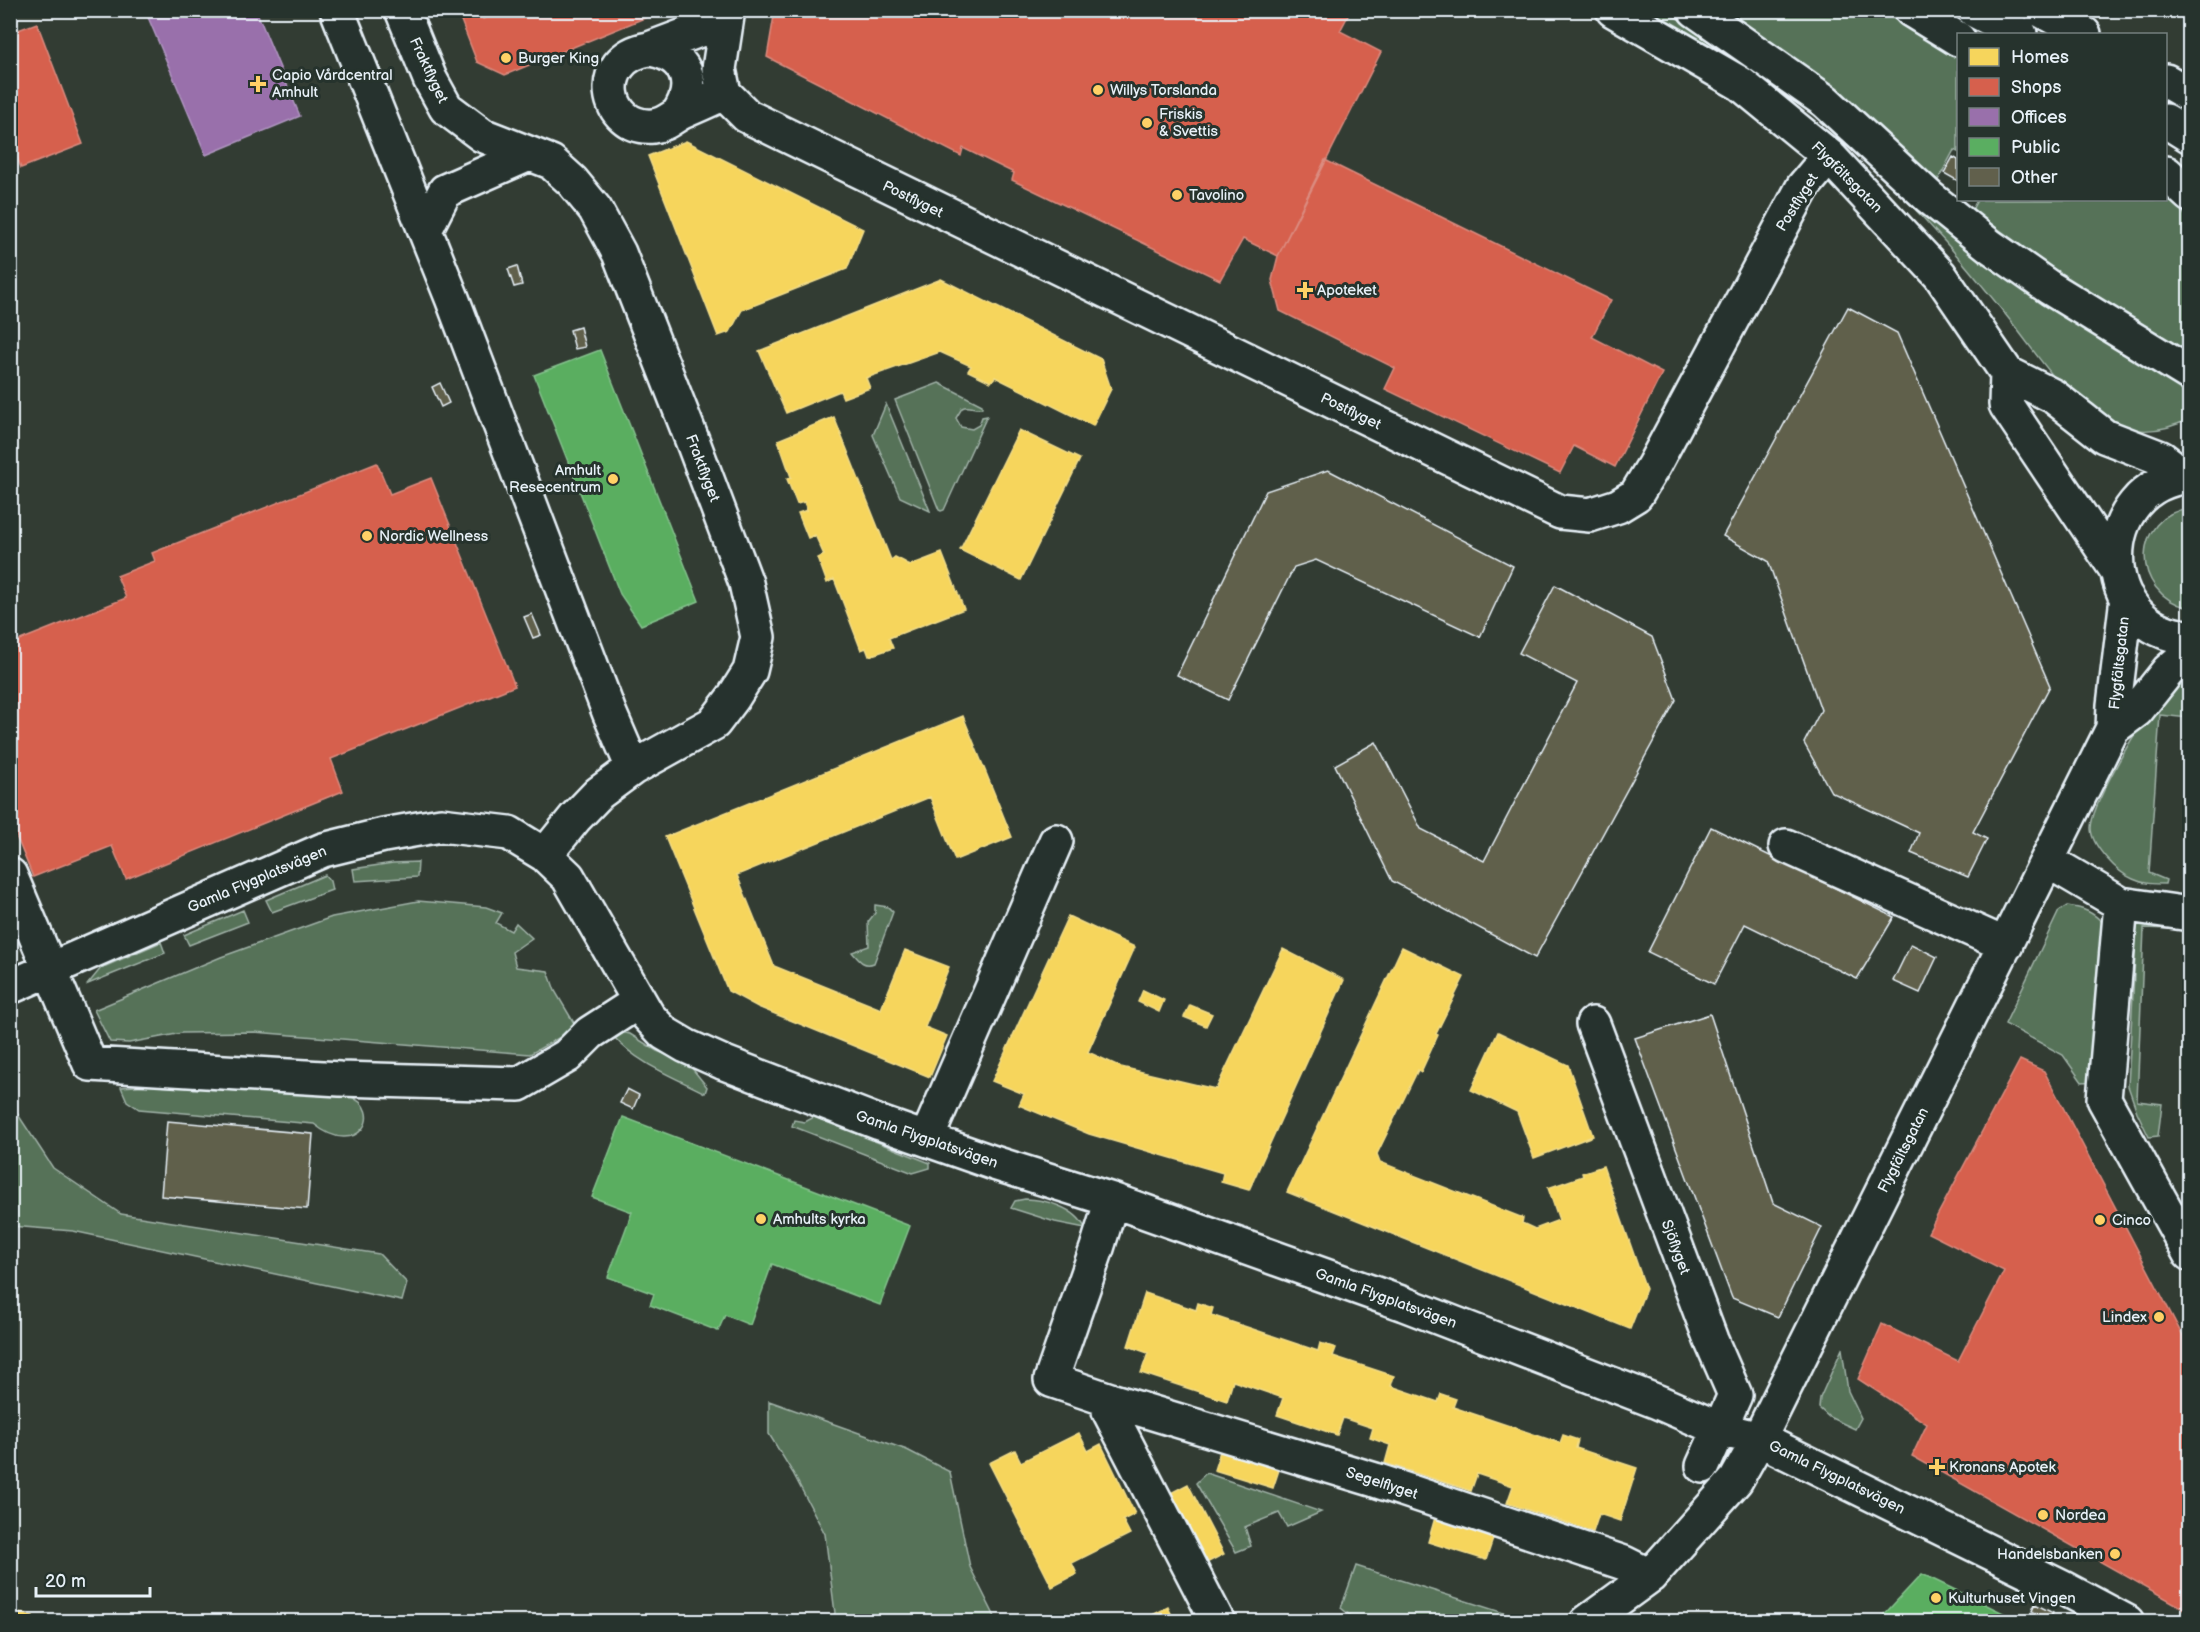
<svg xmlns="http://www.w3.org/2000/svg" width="2200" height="1632" viewBox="0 0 2200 1632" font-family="'Balsamiq Sans',sans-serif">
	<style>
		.green { fill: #577259; stroke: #a0b2a8; stroke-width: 1.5 }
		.homes { fill: #f6d55c; stroke: #f2dd8b; stroke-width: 1.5 }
		.shops { fill: #d6604d; stroke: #db8c80; stroke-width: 1.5 }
		.offices { fill: #9970ab; stroke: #b197c2; stroke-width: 1.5 }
		.public { fill: #5aae61; stroke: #85c28e; stroke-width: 1.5 }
		.building { fill: #61604c; stroke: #e8f1f8; stroke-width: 1.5 }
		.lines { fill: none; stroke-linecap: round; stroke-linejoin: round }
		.minor-casing { stroke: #e8f1f8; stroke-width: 38 }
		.major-casing { stroke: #e8f1f8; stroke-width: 38 }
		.minor { stroke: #26332d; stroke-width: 33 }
		.major { stroke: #26332d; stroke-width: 33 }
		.poi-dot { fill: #ffd166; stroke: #26332d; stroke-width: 2 }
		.labels { text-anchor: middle; stroke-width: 6; stroke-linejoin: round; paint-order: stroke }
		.poi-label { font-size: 15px; fill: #e8f1f8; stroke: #26332d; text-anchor: start }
		.street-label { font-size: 15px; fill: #e8f1f8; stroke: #26332d }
	</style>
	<rect width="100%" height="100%" fill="#323c33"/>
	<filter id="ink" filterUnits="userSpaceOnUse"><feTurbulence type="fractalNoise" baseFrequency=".0167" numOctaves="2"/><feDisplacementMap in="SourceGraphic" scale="12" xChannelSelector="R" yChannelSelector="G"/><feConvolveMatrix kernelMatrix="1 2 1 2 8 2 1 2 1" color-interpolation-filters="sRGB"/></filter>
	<g filter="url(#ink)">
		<!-- green -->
		<path class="green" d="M1651,11H1665L1739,54L2189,386V419C2163,432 2134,435 2107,421C2063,397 2042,361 2013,324C1991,296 1969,269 1946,243C1894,184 1829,122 1764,79C1727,54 1689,32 1651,11Z
			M1712,11H1879L1958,53V152L1954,150L1938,180L1889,143L1883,131L1843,97Z
			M2166,192L2189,220V360L2115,313L1972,210L1977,200H2166Z
			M939,383L982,405V408C975,410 969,404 962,408L956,418L961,427L972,429L979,425L982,417L987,416L944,510L941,511L939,510L895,400Z
			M886,404L930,511L900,497L873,435Z
			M2189,508H2190L2189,608C2129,593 2132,516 2189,508Z
			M2189,677V718L2160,715L2149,873L2166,880L2165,884C2154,884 2143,884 2133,879C2118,873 2091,846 2091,828C2091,807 2132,736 2146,718C2157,703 2174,687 2189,677Z
			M418,862L417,877L355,881L353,869L393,863Z
			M325,875L330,881L332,890L272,912L266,900Z
			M418,901L486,907L502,913L496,923L511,931L516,923L532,938L512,952L516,967L548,971L555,991L574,1023L564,1035L530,1054L254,1032L182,1033L129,1043L110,1042L94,1010L221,957L332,917Z
			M875,905L888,907L893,912L874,963C863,967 859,960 852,952L869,946L868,922L875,913Z
			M2067,906C2083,908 2093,912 2104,924L2095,1081L2082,1082L2063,1055L2005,1024L2059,911Z
			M243,910L248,922L189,945L184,935Z
			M2137,919L2174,926L2172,929L2144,928L2137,1101L2162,1104L2158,1136L2149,1137L2137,1112L2128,1086Z
			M161,942L165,953L88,984L101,968Z
			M621,1032L630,1034L657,1051L680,1060L691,1067L707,1087L705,1093C672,1076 638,1064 613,1036Z
			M149,1085L349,1096C386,1109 359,1161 314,1124L139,1109L127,1101L121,1087Z
			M10,1110H15L53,1168L121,1214L379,1254L407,1283L402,1301L73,1231L11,1226Z
			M814,1117L930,1163V1168L913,1173L792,1126L794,1120L805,1122Z
			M1025,1199C1045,1199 1076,1208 1085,1228L1055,1222L1011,1208L1015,1201Z
			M1842,1349L1848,1391L1861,1418L1855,1429L1829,1417L1819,1408L1820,1398Z
			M769,1401L907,1450L950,1472L970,1567L997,1621H830L835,1613L825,1534L793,1473L769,1434Z
			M1206,1473L1321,1512L1287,1527L1279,1513L1245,1527L1251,1546L1236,1552L1196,1483Z
			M1356,1566L1526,1620L1524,1622L1357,1621L1341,1608Z"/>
		<!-- homes -->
		<path class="homes" d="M686,141L863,229L847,269L742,310L730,332L718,336L648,156Z
			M941,279L1101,359L1111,389L1093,426L995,377L991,382L968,371L971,366L940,352L866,378L870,388L843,398L840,391L786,413L759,351Z
			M834,417L891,560L895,557L905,562L908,566L942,553L964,609L889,638L893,648L869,656L866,648L861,650L834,579L827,583L818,558L824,555L815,535L808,538L798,513L807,510L804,502L797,504L787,479L791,477L778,440Z
			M1019,430L1080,459L1021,580L960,550Z
			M963,716L1012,837L955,860L930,797L737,875L774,966L881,1009L905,950L949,967L925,1027L947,1036L930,1077L758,1007L728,991L665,837Z
			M1068,916L1135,947L1088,1052L1121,1067L1202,1086L1216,1089L1283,949L1344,980L1249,1190L1221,1182L1223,1173L1089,1134L1019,1105L1024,1094L992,1081Z
			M1402,947L1464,977L1436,1034L1438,1035L1421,1072L1418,1070L1377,1154L1380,1162L1523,1218L1522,1223L1535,1229L1559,1220L1548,1188L1583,1176L1582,1173L1603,1166L1646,1289L1630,1329L1287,1192Z
			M1143,990L1164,1000L1159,1012L1138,1002Z
			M1190,1005L1212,1014L1206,1026L1184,1017Z
			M1498,1032L1568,1065L1593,1136L1534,1158L1517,1112L1471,1090Z
			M1145,1293L1196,1310L1198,1303L1213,1308L1211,1315L1318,1351L1320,1343L1336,1348L1333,1356L1394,1376L1391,1386L1438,1402L1441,1394L1456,1399L1453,1407L1560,1443L1563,1435L1578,1440L1576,1448L1637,1468L1620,1521L1599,1514L1593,1532L1507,1503L1513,1486L1477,1474L1471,1491L1385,1463L1390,1445L1370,1438L1373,1428L1343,1418L1337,1435L1277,1415L1283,1398L1233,1381L1227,1401L1141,1373L1148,1353L1128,1346Z
			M1079,1433L1088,1451L1101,1444L1135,1514L1123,1520L1130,1534L1072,1563L1077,1574L1052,1587L989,1463L1015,1450L1021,1462Z
			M1223,1442L1282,1461L1273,1488L1214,1470Z
			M1188,1484L1224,1554L1197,1568L1161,1498Z
			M1436,1514L1495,1533L1486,1560L1428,1542Z
			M1168,1607L1175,1622H1139Z
			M10,1611L33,1616L31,1622H10Z"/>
		<!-- shops -->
		<path class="shops" d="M457,10H479L483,19L506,10H664L505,75L477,62Z
			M775,10H1351L1340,31L1381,52L1278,256L1243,239L1220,280L1012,180L1014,173L963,148L961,156L767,57Z
			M37,23L83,144L21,168L10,139V33Z
			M1325,160L1611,300L1592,337L1662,373L1615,467L1574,446L1560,473L1385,389L1395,368L1280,311L1272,280L1278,256Z
			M377,463L390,494L431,478L515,686L331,759L343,791L126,879L112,846L33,877L10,821V644L126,598L117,576L155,561L152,553Z
			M2020,1060L2044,1071L2190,1350V1612L1912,1456L1927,1424L1858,1379L1882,1324L1958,1361L2004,1271L1928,1233Z"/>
		<!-- offices -->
		<path class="offices" d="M145,10H256L300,116L206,155Z"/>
		<!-- public -->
		<path class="public" d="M600,350L699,601L641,625L620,594L534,375Z
			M623,1117L910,1226L880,1305L772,1264L750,1325L725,1315L718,1331L650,1305L654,1294L608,1277L632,1212L592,1197Z
			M1922,1574L2022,1622H1877Z"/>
		<!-- building -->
		<path class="building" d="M1953,157L1958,160V181L1944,173Z
			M517,266L522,285L514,287L508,269Z
			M1848,307L1897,333L2050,686L1973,832L1987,839L1968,877L1911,853L1919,833L1831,792L1804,743L1821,710L1768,561L1723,536Z
			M580,327L585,347L575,349L570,330Z
			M440,383L449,403L441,407L432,387Z
			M1328,470L1513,566L1480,637L1316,560L1294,567L1228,700L1177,675L1266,491Z
			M1555,585L1652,637L1676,700L1535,958L1392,881L1335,765L1376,742L1421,829L1484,861L1577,683L1519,653Z
			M532,614L541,635L533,638L524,617Z
			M1711,827L1894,917L1857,979L1745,924L1714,984L1648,952Z
			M1911,944L1937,957L1920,993L1893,981Z
			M1710,1014L1773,1203L1822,1227L1778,1317L1732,1298L1635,1038Z
			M627,1089L639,1095L633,1109L620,1103Z
			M167,1121L313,1134L307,1209L161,1196Z
			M2035,1604L2053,1613L2049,1620L2032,1611Z"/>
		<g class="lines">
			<!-- minor casing -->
			<g class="minor-casing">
				<path id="minor" d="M337,10L452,298L609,712L633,768
					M402,10L430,79L446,108L482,135L551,162L572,181L595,209L619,253L694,445L746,583L758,637L750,671L733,698L714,723L633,768L599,793L575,818L545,855
					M728,10L719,69L724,93L747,116L1560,512L1590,515L1618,506L1636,495L1654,465L1803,187L1829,156
					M1613,10L1741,84L1829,156L1940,275L2007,373L2053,396L2104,436L2161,458L2186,477
					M1695,10L1825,101L1929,197L1990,246L2050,288L2190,374
					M649,49C685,54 699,83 678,114
					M724,93C710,100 696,106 682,112C672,117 665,125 653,126C604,130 592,58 649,49L726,20
					M425,230L445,191L529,154
					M2007,373L2006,405L2116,569
					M2190,476C2091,485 2093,631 2190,637
					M2113,728L2137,710L2168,671L2190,652
					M1786,846L2006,945
					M2048,861L2121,904L2190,914
					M10,875L90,1064L340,1079L519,1084L567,1056L590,1033L638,1002
					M2121,904L2104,1099L2190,1254
					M10,987L323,850L384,835L441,825L509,833L545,855L568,877L648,1016L664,1033L686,1046L722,1062L880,1123L994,1163L1112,1200L1404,1304L1658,1402L1720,1429L1759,1439L2063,1588L2127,1622
					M1593,1024L1711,1340L1735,1395L1703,1466
					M927,1138L1056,841
					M1112,1200L1097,1248L1051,1380L1110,1400L1375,1480L1624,1563L1650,1576
					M1110,1400L1109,1411L1218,1622
					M1587,1622L1650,1576L1736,1480L1759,1439L2113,728L2114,705L2127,598"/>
			</g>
			<!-- major casing -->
			<g class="major-casing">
				<path id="major" d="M1911,10L1958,39
					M1974,10L2020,34
					M2041,10L2084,34
					M2166,81L2190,95
					M2166,121L2190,136
					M2166,173L2190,195"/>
			</g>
			<!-- minor -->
			<use href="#minor" class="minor"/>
			<!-- major -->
			<use href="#major" class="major"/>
		</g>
	</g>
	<!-- markers -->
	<g class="poi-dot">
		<circle cx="506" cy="58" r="6"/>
		<path d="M255 75h6v6h6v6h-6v6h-6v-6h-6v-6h6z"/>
		<circle cx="1098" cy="90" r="6"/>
		<circle cx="1147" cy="123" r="6"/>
		<circle cx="1177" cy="195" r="6"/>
		<path d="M1302 281h6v6h6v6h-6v6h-6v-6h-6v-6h6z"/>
		<circle cx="613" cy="479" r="6"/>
		<circle cx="367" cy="536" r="6"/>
		<circle cx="761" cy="1219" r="6"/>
		<circle cx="2100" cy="1220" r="6"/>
		<circle cx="2159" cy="1317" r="6"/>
		<path d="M1934 1458h6v6h6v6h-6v6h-6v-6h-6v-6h6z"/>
		<circle cx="2043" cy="1515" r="6"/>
		<circle cx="2115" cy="1554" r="6"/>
		<circle cx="1936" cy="1598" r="6"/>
	</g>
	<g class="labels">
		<!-- poi labels -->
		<g class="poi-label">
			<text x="518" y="63">Burger King</text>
			<text x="272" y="80">Capio Vårdcentral<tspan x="272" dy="17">Amhult</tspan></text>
			<text x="1110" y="95">Willys Torslanda</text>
			<text x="1159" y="119">Friskis<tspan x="1159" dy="17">&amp; Svettis</tspan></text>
			<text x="1189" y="200">Tavolino</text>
			<text x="1317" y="295">Apoteket</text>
			<text x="601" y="475" text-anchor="end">Amhult<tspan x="601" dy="17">Resecentrum</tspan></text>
			<text x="379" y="541">Nordic Wellness</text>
			<text x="773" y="1224">Amhults kyrka</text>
			<text x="2112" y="1225">Cinco</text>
			<text x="2147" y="1322" text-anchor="end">Lindex</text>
			<text x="1949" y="1472">Kronans Apotek</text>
			<text x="2055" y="1520">Nordea</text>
			<text x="2103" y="1559" text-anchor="end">Handelsbanken</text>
			<text x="1948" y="1603">Kulturhuset Vingen</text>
		</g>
		<!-- street labels -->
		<g class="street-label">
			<text transform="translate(429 70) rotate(65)" y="5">Fraktflyget</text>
			<text transform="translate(1847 177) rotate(45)" y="5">Flygfältsgatan</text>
			<text transform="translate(913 199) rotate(26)" y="5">Postflyget</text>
			<text transform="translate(1797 202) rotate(-58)" y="5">Postflyget</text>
			<text transform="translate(1351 411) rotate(26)" y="5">Postflyget</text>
			<text transform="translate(703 468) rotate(69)" y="5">Fraktflyget</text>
			<text transform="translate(2119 663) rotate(-84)" y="5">Flygfältsgatan</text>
			<text transform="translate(257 879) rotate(-23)" y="5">Gamla Flygplatsvägen</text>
			<text transform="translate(927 1139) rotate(19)" y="5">Gamla Flygplatsvägen</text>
			<text transform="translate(1903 1150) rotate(-63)" y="5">Flygfältsgatan</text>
			<text transform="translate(1676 1247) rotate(70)" y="5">Sjöflyget</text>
			<text transform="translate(1386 1298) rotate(20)" y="5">Gamla Flygplatsvägen</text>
			<text transform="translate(1837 1477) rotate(26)" y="5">Gamla Flygplatsvägen</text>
			<text transform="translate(1382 1483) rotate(18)" y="5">Segelflyget</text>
		</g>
	</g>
	<!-- margin -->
	<rect width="2200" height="1632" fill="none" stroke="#26332d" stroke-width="36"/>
	<rect x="18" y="18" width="2164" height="1596" fill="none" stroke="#e8f1f8" stroke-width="2" filter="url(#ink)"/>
	<!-- legend -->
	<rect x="1957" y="33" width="210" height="168" fill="#26332d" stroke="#747f7e" stroke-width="1.5"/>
	<rect x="1969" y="48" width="30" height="18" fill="#f6d55c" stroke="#747f7e" stroke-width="1.5"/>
	<text x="2011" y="63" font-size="18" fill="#e8f1f8">Homes</text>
	<rect x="1969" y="78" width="30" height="18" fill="#d6604d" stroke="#747f7e" stroke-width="1.5"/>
	<text x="2011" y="93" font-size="18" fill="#e8f1f8">Shops</text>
	<rect x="1969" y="108" width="30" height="18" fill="#9970ab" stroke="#747f7e" stroke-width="1.5"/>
	<text x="2011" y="123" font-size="18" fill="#e8f1f8">Offices</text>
	<rect x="1969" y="138" width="30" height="18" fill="#5aae61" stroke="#747f7e" stroke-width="1.5"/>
	<text x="2011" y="153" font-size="18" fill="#e8f1f8">Public</text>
	<rect x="1969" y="168" width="30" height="18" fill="#61604c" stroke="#747f7e" stroke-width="1.5"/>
	<text x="2011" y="183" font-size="18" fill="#e8f1f8">Other</text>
	<!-- scale -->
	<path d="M36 1587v9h114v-9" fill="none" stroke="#e8f1f8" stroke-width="3"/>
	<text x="45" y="1587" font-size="18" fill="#e8f1f8" stroke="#26332d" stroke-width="4.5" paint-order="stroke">20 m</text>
</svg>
